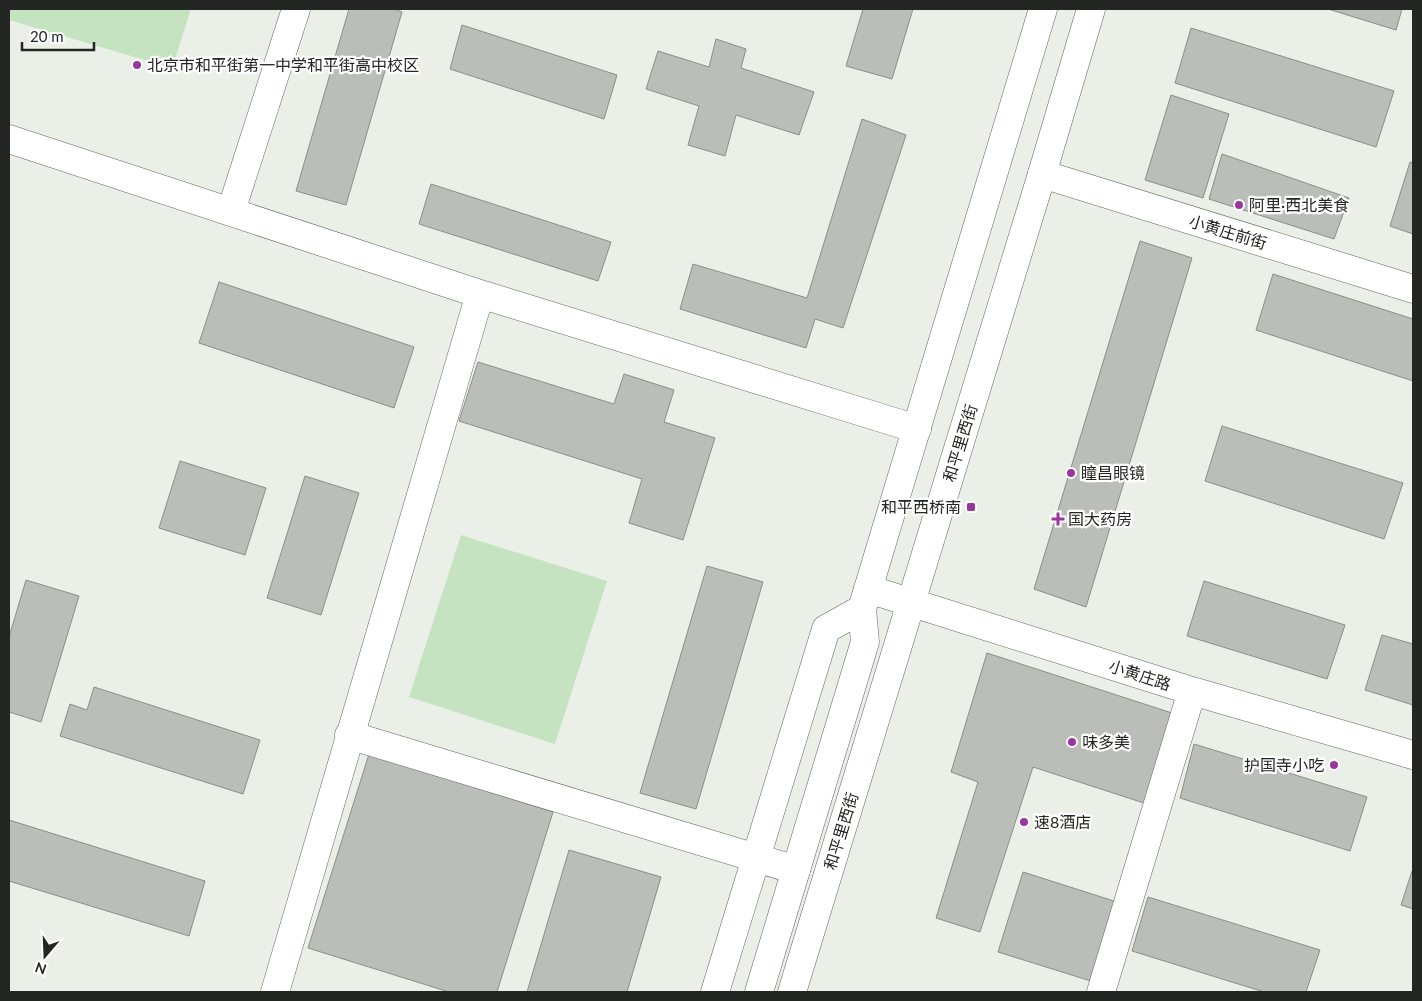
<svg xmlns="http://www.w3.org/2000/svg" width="1422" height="1001" viewBox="0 0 1422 1001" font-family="Lato,'Noto Sans SC',sans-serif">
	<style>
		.green { fill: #c5e3c0 }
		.building { fill: #b9bfb8; stroke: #898f88 }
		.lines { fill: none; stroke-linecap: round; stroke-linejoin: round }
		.minor-casing { stroke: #616660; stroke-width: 29 }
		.primary-casing { stroke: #616660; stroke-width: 29 }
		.minor { stroke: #fff; stroke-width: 28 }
		.primary { stroke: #fff; stroke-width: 28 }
		.poi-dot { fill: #9b369c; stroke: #fff; stroke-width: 2 }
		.labels { text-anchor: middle; stroke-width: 4.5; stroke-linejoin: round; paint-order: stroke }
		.poi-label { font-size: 16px; fill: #242623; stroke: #fff; text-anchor: start }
		.street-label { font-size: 16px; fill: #242623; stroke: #fff }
	</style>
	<rect width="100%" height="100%" fill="#eaf0e8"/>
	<!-- green -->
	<path class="green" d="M9,9H191L172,68L9,20Z
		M461,535L607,581L555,744L409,697Z"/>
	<!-- building -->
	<path class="building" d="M349,9H394L402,12L346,205L296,191Z
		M863,9H913L892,79L846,66Z
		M1328,9H1402L1396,30Z
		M462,25L617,75L604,119L450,69Z
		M1191,28L1394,91L1376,147L1175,83Z
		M716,39L746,49L741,68L814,92L799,135L736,115L725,156L688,145L699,106L646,89L658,51L709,67Z
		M1171,95L1229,114L1203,198L1145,180Z
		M862,119L906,135L843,328L815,319L806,348L680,309L693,264L807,298Z
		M1222,154L1349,198L1334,239L1209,199Z
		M1410,162L1413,163V234L1390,226Z
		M431,184L611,242L598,281L419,224Z
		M1140,241L1192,258L1086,607L1034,589Z
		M1273,274L1413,319V381L1256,330Z
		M219,282L414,347L394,408L199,343Z
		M478,362L614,404L624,374L674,390L664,422L715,438L683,540L629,523L642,479L459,421Z
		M1222,426L1403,483L1384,539L1205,481Z
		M180,461L266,488L245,555L159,528Z
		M305,476L359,493L321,615L267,598Z
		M707,566L763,582L696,809L640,793Z
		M26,580L79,596L41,722L9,712V637Z
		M1204,581L1345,625L1327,679L1187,636Z
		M1382,635L1413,644V705L1365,690Z
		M987,653L1175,714L1147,804L1033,767L980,932L936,918L978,782L951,772Z
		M94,687L260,740L243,794L60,736L70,704L87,710Z
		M1194,744L1367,797L1350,851L1180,798Z
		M369,754L553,812L497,992H449L308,948Z
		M9,820L205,881L189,936L9,881Z
		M569,850L661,877L627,992H527Z
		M1412,871L1413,872V909L1401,905Z
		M1023,872L1117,902L1094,982L998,952Z
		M1148,897L1320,950L1306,992H1264L1132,951Z"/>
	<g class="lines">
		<!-- minor casing -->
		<g class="minor-casing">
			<path id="minor" d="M9,139L480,294L917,429
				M1042,174L1413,289
				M231,211L296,9
				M868,589L1192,691L1413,755
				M349,735L796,870
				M275,992L480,294
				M715,992L826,629L862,609
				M1101,992L1192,691"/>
		</g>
		<!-- primary casing -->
		<g class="primary-casing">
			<path id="primary" d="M759,992L865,642L862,609L1043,9
				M792,992L1042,174L1091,9"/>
		</g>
		<!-- minor -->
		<use href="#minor" class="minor"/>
		<!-- primary -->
		<use href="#primary" class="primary"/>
	</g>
	<!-- markers -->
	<g class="poi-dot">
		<circle cx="137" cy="65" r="5"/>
		<circle cx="1239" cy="205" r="5"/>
		<circle cx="1071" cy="473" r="5"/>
		<rect x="966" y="502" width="10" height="10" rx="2.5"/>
		<path d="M1055.5 511.5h5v5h5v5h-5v5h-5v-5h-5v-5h5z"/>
		<circle cx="1072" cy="742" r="5"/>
		<circle cx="1334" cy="765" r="5"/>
		<circle cx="1024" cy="822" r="5"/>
	</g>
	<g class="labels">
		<!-- poi labels -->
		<g class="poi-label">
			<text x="147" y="71">北京市和平街第一中学和平街高中校区</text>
			<text x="1249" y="211">阿里·西北美食</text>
			<text x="1081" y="479">瞳昌眼镜</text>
			<text x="961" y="513" text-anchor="end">和平西桥南</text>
			<text x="1068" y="525">国大药房</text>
			<text x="1082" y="748">味多美</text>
			<text x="1324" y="771" text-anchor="end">护国寺小吃</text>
			<text x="1034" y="828">速8酒店</text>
		</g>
		<!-- street labels -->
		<g class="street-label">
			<text transform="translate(1228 232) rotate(17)" y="6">小黄庄前街</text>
			<text transform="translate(960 443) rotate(-73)" y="6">和平里西街</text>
			<text transform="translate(1140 675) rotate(18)" y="6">小黄庄路</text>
			<text transform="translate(841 831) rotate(-73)" y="6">和平里西街</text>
		</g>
	</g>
	<!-- border -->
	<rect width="1422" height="1001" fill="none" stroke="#242623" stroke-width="20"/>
	<!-- north arrow -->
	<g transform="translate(45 956) rotate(199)" stroke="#ffffff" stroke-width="4" paint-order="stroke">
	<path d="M0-4L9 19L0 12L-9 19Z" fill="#242623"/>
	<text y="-8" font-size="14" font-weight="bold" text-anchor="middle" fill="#242623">N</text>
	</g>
	<!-- scale -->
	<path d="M22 42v8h72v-8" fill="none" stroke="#242623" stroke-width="2.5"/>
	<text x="30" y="42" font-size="15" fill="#242623" stroke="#ffffff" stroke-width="4" paint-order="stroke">20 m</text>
</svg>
